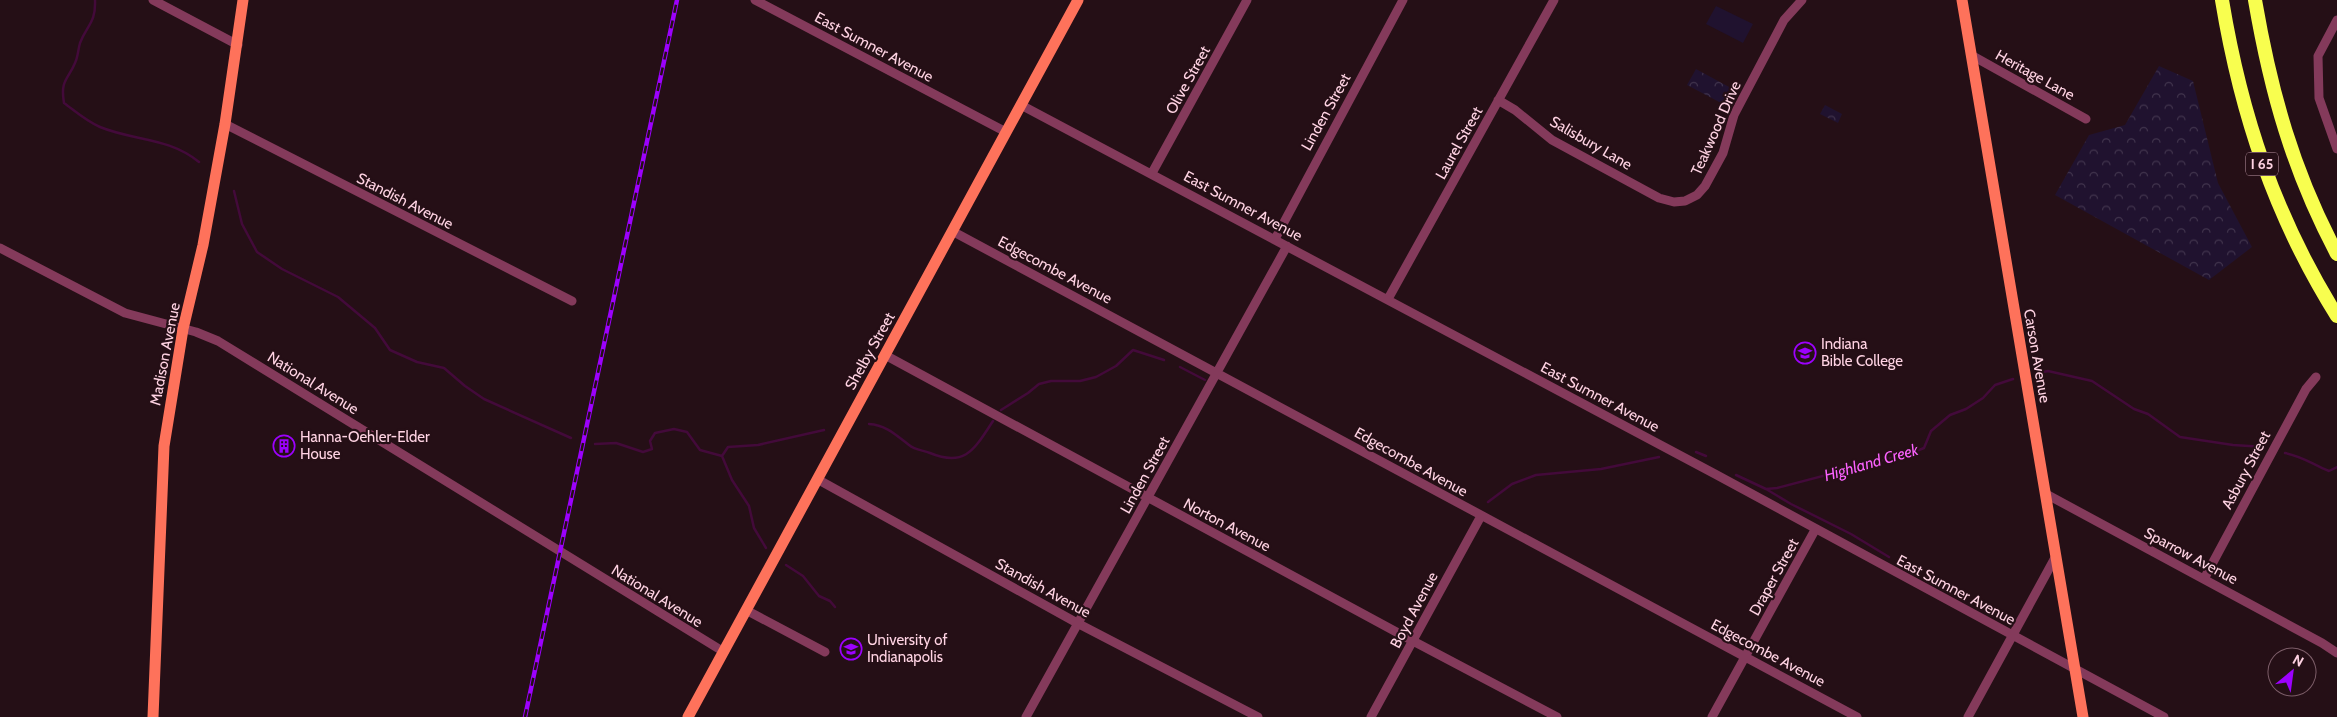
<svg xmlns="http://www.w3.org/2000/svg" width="2337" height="717" viewBox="0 0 2337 717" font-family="Cabin,sans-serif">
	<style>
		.forest { fill: url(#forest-crowns) }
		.garden { fill: #20122f }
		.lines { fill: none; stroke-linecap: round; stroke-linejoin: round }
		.stream { stroke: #430a3a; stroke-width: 2.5 }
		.minor { stroke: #843a5b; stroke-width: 9 }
		.major { stroke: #fe725b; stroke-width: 11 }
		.highway { stroke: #f8fe4f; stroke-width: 14 }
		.rail-casing { stroke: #9c01fd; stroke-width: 4.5 }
		.rail { stroke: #250f16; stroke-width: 2.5; stroke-dasharray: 8; stroke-linecap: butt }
		.labels { text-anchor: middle; stroke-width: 4.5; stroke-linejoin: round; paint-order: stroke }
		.shield { fill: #250f16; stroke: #be98a6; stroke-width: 1 }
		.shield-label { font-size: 14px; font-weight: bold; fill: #ffd3e3 }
		.street-label { font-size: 15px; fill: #ffd3e3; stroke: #250f16 }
		.poi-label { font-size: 15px; fill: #ffd3e3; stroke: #250f16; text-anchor: start }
		.water-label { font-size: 16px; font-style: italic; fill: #fb62fe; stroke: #250f16 }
	</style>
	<defs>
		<pattern id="forest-crowns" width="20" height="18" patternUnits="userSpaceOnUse" patternTransform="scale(1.25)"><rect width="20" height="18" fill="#20122f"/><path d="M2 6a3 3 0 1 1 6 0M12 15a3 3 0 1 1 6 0" fill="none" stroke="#41344d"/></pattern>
	</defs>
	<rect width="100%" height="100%" fill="#250f16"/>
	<!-- forest -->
	<path class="forest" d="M2159,66L2193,81L2218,183L2252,247L2209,280L2055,195L2089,135L2125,125Z
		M1696,69L1731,88L1723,104L1687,85Z
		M1825,105L1842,114L1838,123L1820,114Z"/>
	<!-- garden -->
	<path class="garden" d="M1716,6L1753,24L1743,43L1706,24Z"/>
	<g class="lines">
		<!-- stream -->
		<path class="stream" d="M95,0C96,23 87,25 80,43C78,50 78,57 75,63C68,80 60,80 64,103C75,111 86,121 100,127C134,141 168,137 199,162
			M234,191L242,224L257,252L282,269L338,297L375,328L390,350L417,362L444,368L465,386L484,399L571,438
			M1180,367L1205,380
			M2038,373L2048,371L2092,381L2134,409L2148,414L2180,437L2233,445L2265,447
			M1001,410L1028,393L1039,384L1051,381H1080L1096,377L1116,366L1133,350L1164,360
			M869,424C886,425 896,435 909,445C915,450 922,450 930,453C966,468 975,448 993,421
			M595,444L616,443L643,452L652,449L650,441L655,433L674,429L687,432L700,450L722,456
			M1696,452L1706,456
			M2285,453C2304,457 2312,464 2329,471L2337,467
			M722,456L728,447L758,445L824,430
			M722,456L732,480L749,506L754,528L766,548
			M1736,475L1766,489L1777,488L1914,452L1924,448L1931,431L1950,415L1966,409L1983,398L1995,385L2013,379
			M1766,489L1791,504L1851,534L1889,557
			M1488,502L1512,484L1536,475L1601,469L1659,457
			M786,565L803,576L819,596L830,601L835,607"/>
		<!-- minor -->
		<path class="minor" d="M153,0L238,45
			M755,0L1006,132
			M2337,20L2318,56L2319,98L2337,149
			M1971,55L2086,119
			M1498,100L1515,110L1552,140L1659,198L1674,202L1685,201L1697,195L1705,186L1723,153L1734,115L1784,20L1802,0
			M1021,105L1715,474L2164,717
			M225,124L572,301
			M1152,173L1247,0
			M952,231L1857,717
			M1275,239L1403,0
			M0,248L125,313L196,332L218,341L724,652
			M1388,299L1554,0
			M885,355L1413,641L1557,717
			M817,479L1079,624L1258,717
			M2046,494L2322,643L2337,653
			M2204,579L2306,389L2316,377
			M746,610L825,652
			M1026,717L1287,246
			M1371,717L1481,516
			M1712,717L1815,530
			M1968,717L2056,556"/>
		<!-- major -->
		<path class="major" d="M1962,0L2083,717
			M153,717L164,446L183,329L203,245L225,124L243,0
			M688,717L1078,0"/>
		<!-- highway -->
		<path class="highway" d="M2222,0C2241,115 2275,217 2337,316
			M2255,0C2271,93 2293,171 2337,254"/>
		<!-- rail casing -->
		<g class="rail-casing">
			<path id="rail" d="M525,717L677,0"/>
		</g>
		<!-- rail -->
		<use href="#rail" class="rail"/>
	</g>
	<!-- icons -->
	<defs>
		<g id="university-ring" transform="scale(1.125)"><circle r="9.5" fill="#250f16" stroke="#9c01fd" stroke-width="1.5"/><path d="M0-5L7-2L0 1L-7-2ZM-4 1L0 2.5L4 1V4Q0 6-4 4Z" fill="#9c01fd"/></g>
		<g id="building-ring" transform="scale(1.125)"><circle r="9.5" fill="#250f16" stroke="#9c01fd" stroke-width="1.5"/><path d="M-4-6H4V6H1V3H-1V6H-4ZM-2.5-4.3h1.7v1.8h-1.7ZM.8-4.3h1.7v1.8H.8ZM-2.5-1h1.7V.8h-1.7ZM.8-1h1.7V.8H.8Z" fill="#9c01fd"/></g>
	</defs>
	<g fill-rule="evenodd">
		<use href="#university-ring" x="1805" y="353"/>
		<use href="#building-ring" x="284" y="446"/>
		<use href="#university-ring" x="851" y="649"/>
	</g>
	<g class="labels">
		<!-- shield labels -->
		<rect class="shield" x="2246" y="152.5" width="32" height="23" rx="4"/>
		<g class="shield-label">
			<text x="2262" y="169">I 65</text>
		</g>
		<!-- street labels -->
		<g class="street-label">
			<text transform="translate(874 47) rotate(28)" y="5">East Sumner Avenue</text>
			<text transform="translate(2035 75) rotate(29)" y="5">Heritage Lane</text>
			<text transform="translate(1188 80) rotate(-61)" y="5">Olive Street</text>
			<text transform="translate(1326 112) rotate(-61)" y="5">Linden Street</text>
			<text transform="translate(1716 128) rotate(-66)" y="5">Teakwood Drive</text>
			<text transform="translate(1459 143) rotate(-61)" y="5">Laurel Street</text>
			<text transform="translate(1591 143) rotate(30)" y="5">Salisbury Lane</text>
			<text transform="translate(405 201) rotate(27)" y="5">Standish Avenue</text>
			<text transform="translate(1243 206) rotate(28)" y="5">East Sumner Avenue</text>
			<text transform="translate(1055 270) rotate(28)" y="5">Edgecombe Avenue</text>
			<text transform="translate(870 351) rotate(-61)" y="5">Shelby Street</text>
			<text transform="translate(165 354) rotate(-79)" y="5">Madison Avenue</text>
			<text transform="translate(2037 356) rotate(80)" y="5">Carson Avenue</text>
			<text transform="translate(313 383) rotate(32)" y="5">National Avenue</text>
			<text transform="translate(1600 397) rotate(28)" y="5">East Sumner Avenue</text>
			<text transform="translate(1411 462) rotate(29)" y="5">Edgecombe Avenue</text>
			<text transform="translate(2246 470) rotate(-62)" y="5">Asbury Street</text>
			<text transform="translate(1145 475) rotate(-61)" y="5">Linden Street</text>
			<text transform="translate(1227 525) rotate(28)" y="5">Norton Avenue</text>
			<text transform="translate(2191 556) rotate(28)" y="5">Sparrow Avenue</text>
			<text transform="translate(1774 577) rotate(-61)" y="5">Draper Street</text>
			<text transform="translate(1043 588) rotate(29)" y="5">Standish Avenue</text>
			<text transform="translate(1956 590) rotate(28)" y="5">East Sumner Avenue</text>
			<text transform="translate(657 596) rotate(32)" y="5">National Avenue</text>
			<text transform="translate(1414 610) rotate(-62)" y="5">Boyd Avenue</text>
			<text transform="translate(1768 653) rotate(28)" y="5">Edgecombe Avenue</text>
		</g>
		<!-- poi labels -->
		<g class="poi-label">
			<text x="1821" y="349">Indiana<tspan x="1821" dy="17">Bible College</tspan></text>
			<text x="300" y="442">Hanna-Oehler-Elder<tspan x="300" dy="17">House</tspan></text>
			<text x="867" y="645">University of<tspan x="867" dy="17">Indianapolis</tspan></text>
		</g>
		<!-- water labels -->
		<g class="water-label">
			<text transform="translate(1871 462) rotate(-16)" y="6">Highland Creek</text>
		</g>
	</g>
	<!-- north arrow -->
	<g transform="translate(2292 672) rotate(29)"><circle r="24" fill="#250f16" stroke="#7c5d68"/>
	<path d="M0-4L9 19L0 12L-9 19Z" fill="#9c01fd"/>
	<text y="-8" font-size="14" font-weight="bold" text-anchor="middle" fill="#ffd3e3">N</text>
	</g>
</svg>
